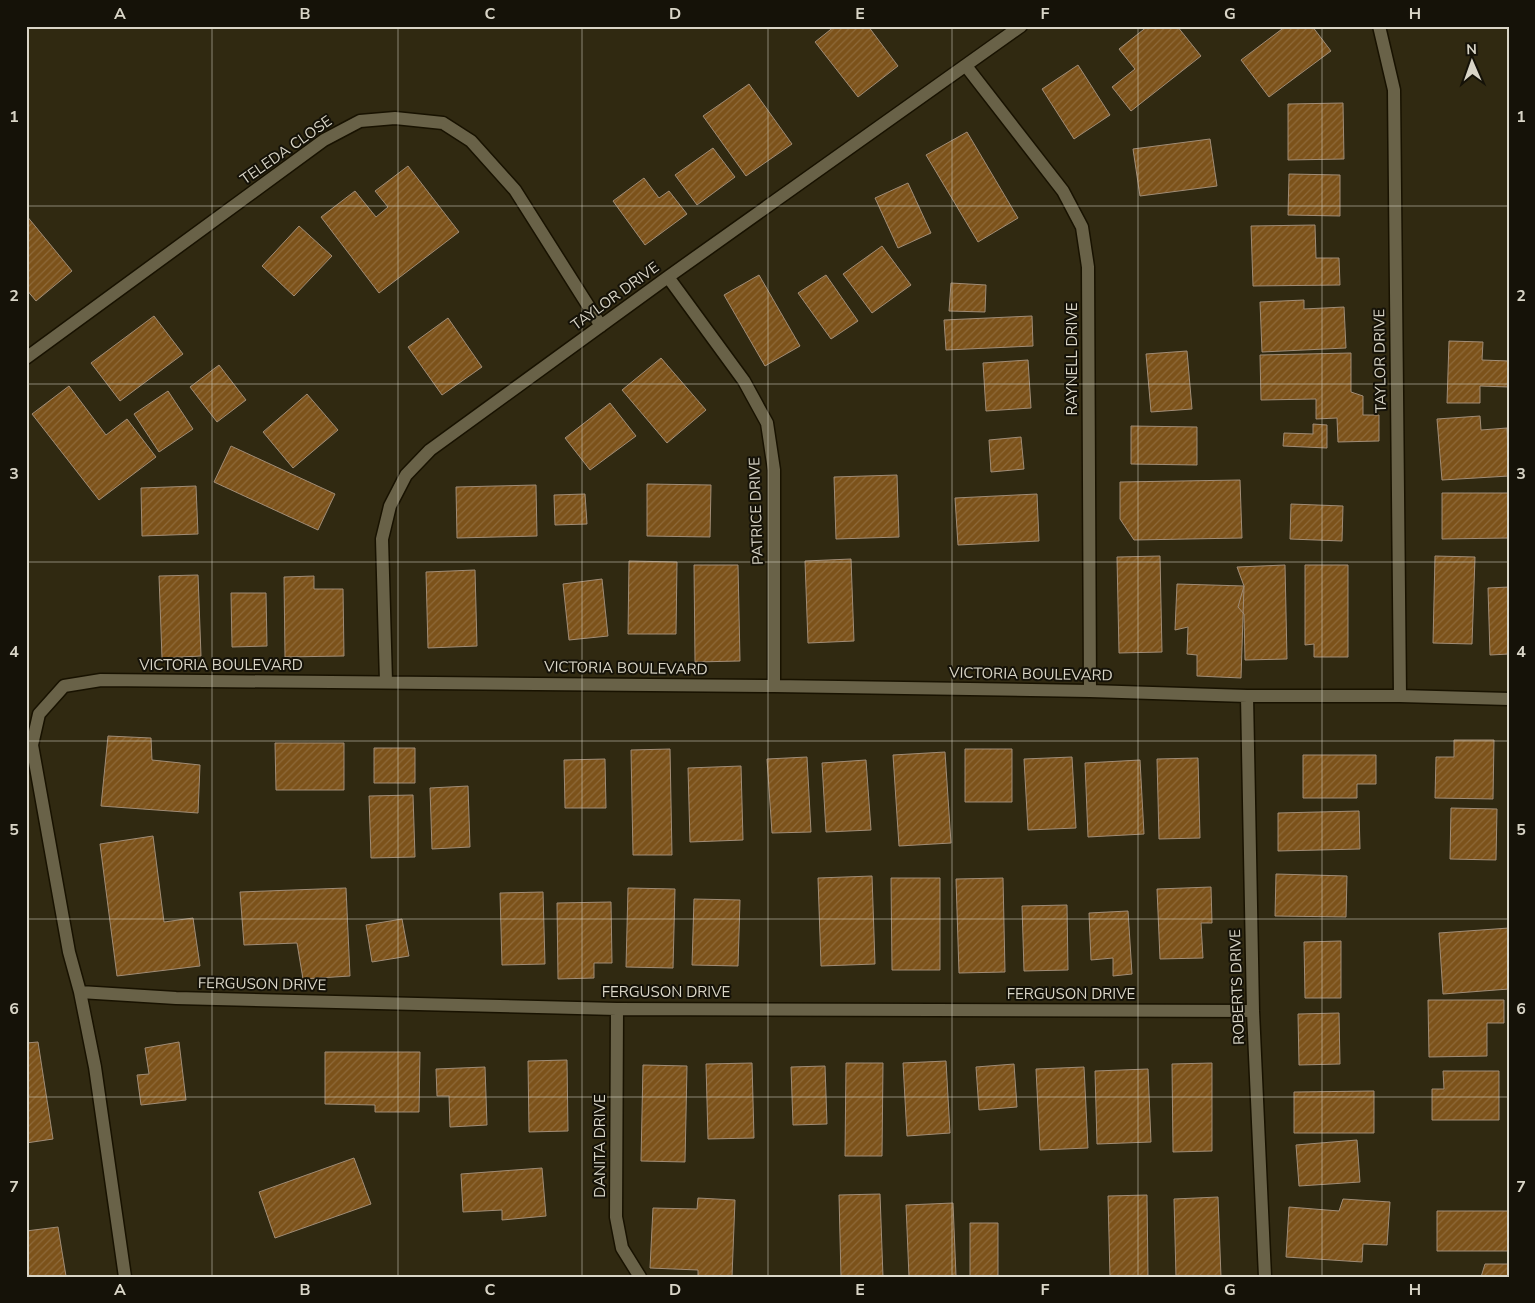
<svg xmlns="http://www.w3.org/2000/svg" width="1535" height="1303" viewBox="0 0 1535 1303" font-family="'Nunito Sans',sans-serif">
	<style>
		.building { fill: url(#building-hatch); stroke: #a08c76 }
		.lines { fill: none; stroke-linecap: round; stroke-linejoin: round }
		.minor-casing { stroke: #181200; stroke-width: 15 }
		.minor { stroke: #696248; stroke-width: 12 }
		.grid { fill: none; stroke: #d9d5c7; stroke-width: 1; stroke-opacity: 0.55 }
		.labels { text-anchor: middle; stroke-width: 4; stroke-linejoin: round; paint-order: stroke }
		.street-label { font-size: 15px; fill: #d9d5c7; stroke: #151208 }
		.neatline { fill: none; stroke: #d9d5c7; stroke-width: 2 }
		.grid-label { font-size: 16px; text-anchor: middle; font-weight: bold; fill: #d9d5c7 }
	</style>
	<defs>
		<pattern id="building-hatch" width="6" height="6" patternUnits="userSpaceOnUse" patternTransform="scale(1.25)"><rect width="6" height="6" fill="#7c521a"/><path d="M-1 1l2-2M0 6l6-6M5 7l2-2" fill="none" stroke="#8e6a3a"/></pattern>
	</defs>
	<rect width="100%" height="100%" fill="#302911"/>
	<!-- building -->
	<path class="building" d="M835,26H868L898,66L858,97L815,42Z
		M1148,26H1177L1201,56L1131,111L1112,87L1135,69L1119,49Z
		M1286,26H1312L1331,51L1269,97L1241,60Z
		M1078,65L1110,115L1074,139L1042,89Z
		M749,84L792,144L746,176L703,116Z
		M1343,103L1344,159L1288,160V104Z
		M967,132L1018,218L978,242L926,155Z
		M1210,139L1217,186L1140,196L1133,149Z
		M713,148L735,177L697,205L675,175Z
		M408,166L459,232L379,293L321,217L355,191L376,217L388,207L375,191Z
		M1289,174L1340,175V216L1288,215Z
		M644,178L659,198L669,191L687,214L645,245L613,201Z
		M908,183L931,233L898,248L875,198Z
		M26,215L72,271L36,301L26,289Z
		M1315,225L1316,258H1339L1340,285L1253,286L1251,226Z
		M299,226L332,256L294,296L262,266Z
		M882,246L911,285L872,313L843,274Z
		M759,275L800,346L765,366L724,295Z
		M826,275L858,321L831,339L798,293Z
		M951,283L986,285L985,312L949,311Z
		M1304,300V309L1344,307L1346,348L1262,352L1260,302Z
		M154,316L183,354L120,401L91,363Z
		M1032,316L1033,346L946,350L944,320Z
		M448,318L482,367L442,395L408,347Z
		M1449,341L1483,342L1482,360L1509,361V387L1480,386V403H1447Z
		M1187,351L1192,409L1151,412L1146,354Z
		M1351,353V392L1363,396V415H1379V441L1338,442L1337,418L1316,419V399L1261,400L1260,355Z
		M661,358L706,410L667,443L622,390Z
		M1028,360L1031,408L986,411L983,363Z
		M219,365L246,400L217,422L190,387Z
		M69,386L106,435L127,419L156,457L99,500L32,414Z
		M168,391L193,429L159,452L134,414Z
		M307,394L338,430L293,468L263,432Z
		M610,403L636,436L590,470L565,438Z
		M1480,416L1481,430L1507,428L1509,476L1442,480L1437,419Z
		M1313,424L1327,425V448L1283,446L1284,433L1313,434Z
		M1131,426L1197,427V465L1131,464Z
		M1021,437L1024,469L991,472L989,440Z
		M231,446L335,494L318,530L214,482Z
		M897,475L899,537L836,539L834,477Z
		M1240,480L1242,538L1134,540L1120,519V482Z
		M647,484L711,485L710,537L647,536Z
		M536,485L537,536L457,538L456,487Z
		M196,486L198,534L142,536L141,488Z
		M1442,493H1509V538L1442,539Z
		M585,494L587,524L555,525L554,495Z
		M1037,494L1039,541L958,545L955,498Z
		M1291,504L1343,506L1342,541L1290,539Z
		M1160,556L1162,652L1119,653L1117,557Z
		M1435,556L1475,557L1472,644L1433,643Z
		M851,559L854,641L808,643L805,561Z
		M629,561L677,562L676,634H628Z
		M694,565H738L740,661L695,662Z
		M1285,565L1287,659L1245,660L1244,614L1238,607L1244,586L1237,567Z
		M1305,565H1348V657H1314V644L1305,645Z
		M475,570L477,646L428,648L426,572Z
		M198,575L201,656L162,658L159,576Z
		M314,576V589H343L344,656L285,657L284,577Z
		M602,579L608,636L569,640L563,584Z
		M1177,584L1244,586L1241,678L1197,676V655L1187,654L1188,627L1175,630Z
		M1509,587V654L1490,655L1488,588Z
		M231,593H266L267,646L232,647Z
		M108,736L151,738L152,760L200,765L198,813L101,806Z
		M1454,740H1494L1493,799L1435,798L1436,757H1454Z
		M275,743H344V790H276Z
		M374,748H415V783H374Z
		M670,749L672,855H633L631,750Z
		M965,749H1012V802H965Z
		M945,752L951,843L899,846L893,755Z
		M1303,755H1376V784H1357V798H1303Z
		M807,757L811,832L772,833L767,759Z
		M1072,757L1076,828L1028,830L1024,759Z
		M1198,758L1200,838L1159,839L1157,759Z
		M605,759L606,808H565L564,760Z
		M866,760L871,830L826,832L822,763Z
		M1140,760L1144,834L1088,837L1085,763Z
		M741,766L743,840L690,842L688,768Z
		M468,786L470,847L432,849L430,788Z
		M413,795L415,857L371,858L369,796Z
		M1451,808L1497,809L1496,860L1450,859Z
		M1359,811L1360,849L1278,851V813Z
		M153,836L164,922L193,918L200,966L117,976L100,844Z
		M1276,874L1347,876L1346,917L1275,916Z
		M872,876L875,964L821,966L818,878Z
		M891,878H940V970H892Z
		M1003,878L1005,972L959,973L956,879Z
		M1211,887L1212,923H1201L1203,958L1160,959L1157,889Z
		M346,888L350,976L303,979L297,943L244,945L240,892Z
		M628,888L675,889L673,968L626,967Z
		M543,892L545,964L502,965L500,893Z
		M694,899L740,900L738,966L692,965Z
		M611,902L612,963H594V978L558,979L557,903Z
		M1067,905L1068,970L1024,971L1022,906Z
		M1128,911L1132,974L1113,976V958L1091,960L1089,913Z
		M402,919L409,956L372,962L366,925Z
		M1509,928V989L1443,994L1439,933Z
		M1341,941V998H1305L1304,942Z
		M1428,1000H1504V1023H1487V1056L1429,1057Z
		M1339,1013L1340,1064L1299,1065L1298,1014Z
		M38,1042L53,1139L26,1143V1043Z
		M179,1042L186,1100L141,1105L137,1075L149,1074L145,1048Z
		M325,1052H420L419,1112H375V1105L325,1104Z
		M567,1060L568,1131L529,1132L528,1061Z
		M946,1061L950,1133L907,1136L903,1063Z
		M752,1063L754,1138L708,1139L706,1064Z
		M846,1063H883L882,1156H845Z
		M1212,1063V1151L1173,1152L1172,1064Z
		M1014,1064L1017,1107L979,1110L976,1067Z
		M643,1065L687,1066L685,1162L641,1161Z
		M825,1066L827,1124L793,1125L791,1067Z
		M485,1067L487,1125L450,1127L449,1096H437L436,1069Z
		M1084,1067L1088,1148L1040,1150L1036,1069Z
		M1148,1069L1151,1142L1097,1144L1095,1071Z
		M1443,1071H1499V1120H1432V1089H1444Z
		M1374,1091V1133H1294V1092Z
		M1357,1140L1360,1182L1299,1186L1296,1145Z
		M354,1158L371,1204L275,1238L259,1192Z
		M542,1168L546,1216L502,1220V1210L463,1212L461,1174Z
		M880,1194L883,1277H841L839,1195Z
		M1147,1195L1148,1277H1110L1108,1196Z
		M1218,1197L1221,1277H1176L1174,1199Z
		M698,1198L735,1200L732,1277H698V1270L650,1268L653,1208L697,1209Z
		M1343,1199L1390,1202L1387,1245L1363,1244L1362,1262L1286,1257L1289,1207L1339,1211Z
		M953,1203L956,1276L909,1277L906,1205Z
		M1437,1211H1509V1251H1437Z
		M970,1223H998V1277H970Z
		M58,1227L66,1276L26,1277V1231Z
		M1485,1264H1509V1277H1481Z"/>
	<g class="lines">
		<!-- minor casing -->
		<g class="minor-casing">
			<path id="minor" d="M1379,26L1394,90L1400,696
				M966,66L1063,191L1082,227L1088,267L1090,691
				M668,277L744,381L767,423L774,470V686
				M26,358L324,140L360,121L395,118L443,123L471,141L515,190L601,326
				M386,682L382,539L390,506L406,475L430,450L668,277L1021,26
				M1247,696L1253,1011L1265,1277
				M80,992L176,998L617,1009L1253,1011
				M617,1009L616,1217L622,1248L640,1277
				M125,1277L95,1067L80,992L69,952L32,745L39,714L64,686L101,680L774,686L1090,691L1247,696H1400L1509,699"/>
		</g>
		<!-- minor -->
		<use href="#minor" class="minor"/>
	</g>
	<!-- grid -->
	<path class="grid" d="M212,26V1277M398,26V1277M582,26V1277M768,26V1277M952,26V1277M1138,26V1277M1322,26V1277M26,206H1509M26,384H1509M26,562H1509M26,741H1509M26,919H1509M26,1097H1509"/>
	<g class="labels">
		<!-- street labels -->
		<g class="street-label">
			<text transform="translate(286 150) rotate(-35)" y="5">TELEDA CLOSE</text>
			<text transform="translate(615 296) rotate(-36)" y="5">TAYLOR DRIVE</text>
			<text transform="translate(1072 359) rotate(-90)" y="5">RAYNELL DRIVE</text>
			<text transform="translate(1380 361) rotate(-91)" y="5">TAYLOR DRIVE</text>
			<text transform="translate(756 511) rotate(-92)" y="5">PATRICE DRIVE</text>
			<text x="221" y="670">VICTORIA BOULEVARD</text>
			<text transform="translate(626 668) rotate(1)" y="5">VICTORIA BOULEVARD</text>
			<text transform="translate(1031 674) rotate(1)" y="5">VICTORIA BOULEVARD</text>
			<text transform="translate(262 984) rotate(1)" y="5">FERGUSON DRIVE</text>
			<text transform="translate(1237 987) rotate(-92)" y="5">ROBERTS DRIVE</text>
			<text x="666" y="997">FERGUSON DRIVE</text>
			<text x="1071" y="999">FERGUSON DRIVE</text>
			<text transform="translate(600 1146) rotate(-90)" y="5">DANITA DRIVE</text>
		</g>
	</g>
	<!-- border -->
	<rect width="1535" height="1303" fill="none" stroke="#151208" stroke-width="55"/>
	<!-- north arrow -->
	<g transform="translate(1472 62) rotate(358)" stroke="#151208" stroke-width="4" paint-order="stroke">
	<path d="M0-4L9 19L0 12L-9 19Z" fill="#d9d5c7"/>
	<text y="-8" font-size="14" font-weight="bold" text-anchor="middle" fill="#d9d5c7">N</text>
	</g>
	<rect x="28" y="28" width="1480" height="1248" class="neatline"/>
	<g class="grid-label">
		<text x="120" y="19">A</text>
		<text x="305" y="19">B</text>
		<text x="490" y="19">C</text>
		<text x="675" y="19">D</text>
		<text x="860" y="19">E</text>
		<text x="1045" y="19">F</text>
		<text x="1230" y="19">G</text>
		<text x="1415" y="19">H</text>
		<text x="14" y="122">1</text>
		<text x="1521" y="122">1</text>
		<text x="14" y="301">2</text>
		<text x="1521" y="301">2</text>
		<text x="14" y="479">3</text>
		<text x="1521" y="479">3</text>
		<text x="14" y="657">4</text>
		<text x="1521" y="657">4</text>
		<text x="14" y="835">5</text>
		<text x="1521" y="835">5</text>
		<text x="14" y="1014">6</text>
		<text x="1521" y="1014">6</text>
		<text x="14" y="1192">7</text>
		<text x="1521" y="1192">7</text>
		<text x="120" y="1295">A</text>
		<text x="305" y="1295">B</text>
		<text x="490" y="1295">C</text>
		<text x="675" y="1295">D</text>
		<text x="860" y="1295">E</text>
		<text x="1045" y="1295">F</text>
		<text x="1230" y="1295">G</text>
		<text x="1415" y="1295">H</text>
	</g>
</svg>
